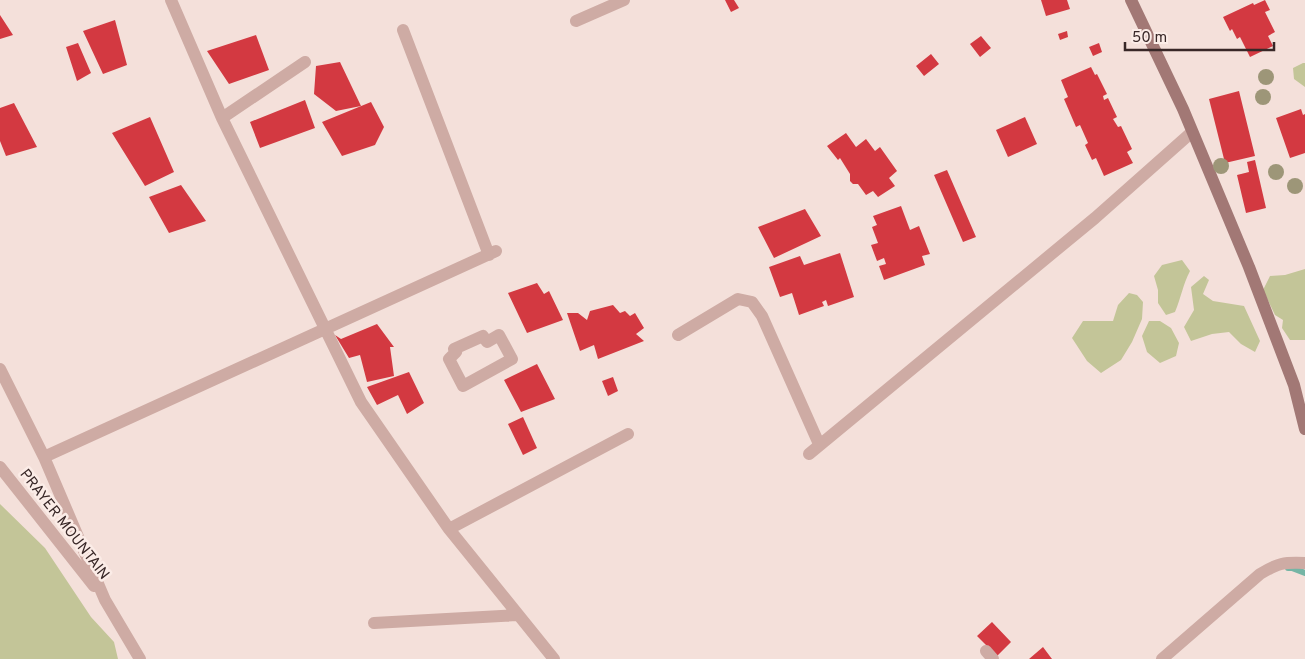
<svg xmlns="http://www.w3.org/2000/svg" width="1305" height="659" viewBox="0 0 1305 659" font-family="Overpass,sans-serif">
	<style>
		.green { fill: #c3c598 }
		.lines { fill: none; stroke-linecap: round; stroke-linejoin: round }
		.stream { stroke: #75b5a5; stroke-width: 6 }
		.building { fill: #d33941 }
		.street { stroke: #ceaba4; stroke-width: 12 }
		.secondary { stroke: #a27875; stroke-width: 12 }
		.tree { fill: #9d9678 }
		.labels { text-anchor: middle; stroke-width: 5; stroke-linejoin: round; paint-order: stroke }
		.street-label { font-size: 15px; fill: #382727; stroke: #fbece7 }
	</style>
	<rect width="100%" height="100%" fill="#f4e0da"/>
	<!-- green -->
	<path class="green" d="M1303,63H1305V87L1294,79L1293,68Z
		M1182,260L1190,271C1183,284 1181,298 1175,312L1166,315L1158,303V290L1154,276L1162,265Z
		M1305,269V340H1290L1282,328L1283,320L1275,315L1263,290L1270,276L1285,275Z
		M1204,276L1209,280L1203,294L1213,301L1244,306L1260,341L1255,352L1241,344L1229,332L1212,334L1191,341L1184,327L1194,310L1191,287Z
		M1129,293L1137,295L1143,302L1142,319L1132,342L1121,360L1101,373L1087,361L1072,338L1083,321H1113L1118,305Z
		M1149,321H1160L1171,328L1179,343L1176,356L1160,363L1147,352L1142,336Z
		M0,504L45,548L91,617L114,642L118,659H0Z"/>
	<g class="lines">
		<!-- stream -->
		<path class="stream" d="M1288,568H1292L1305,573"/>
	</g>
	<!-- building -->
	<path class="building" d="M725,0H734L739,8L731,12Z
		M1041,0H1067L1070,9L1046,16Z
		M1265,0L1270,10L1265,12L1275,32L1268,36L1273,46L1250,57L1240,37L1237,39L1232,29L1230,31L1223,17L1253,3L1254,5Z
		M0,15L13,35L0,39Z
		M115,20L127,65L103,74L83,31Z
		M1067,31L1068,37L1060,40L1058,34Z
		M256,35L269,70L229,84L207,51Z
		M981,36L991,48L980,57L970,44Z
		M78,43L91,73L77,81L66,47Z
		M1099,43L1102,52L1093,56L1089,47Z
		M931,54L939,64L924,76L916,66Z
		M340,62L361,106L336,111L314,94L316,66Z
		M1091,67L1095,75L1097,74L1107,94L1103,96L1104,100L1108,98L1117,117L1113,119L1118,127L1121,126L1132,149L1127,152L1133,163L1104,176L1096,158L1092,160L1085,145L1088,143L1080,125L1076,127L1064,99L1068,97L1061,80Z
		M1239,91L1255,156L1225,163L1209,99Z
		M305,100L315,128L260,148L250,122Z
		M371,102L384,127L375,145L342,156L322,122Z
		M14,103L37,147L6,156L0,141V108Z
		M1301,109L1303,115L1305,114V153L1290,158L1276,118Z
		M150,117L174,172L145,186L112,133Z
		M1025,117L1037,144L1008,157L996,130Z
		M846,133L856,147L866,139L875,151L880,147L897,171L889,178L895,186L878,197L873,191L866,195L858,184H853L850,181V174L840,158L838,160L827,146Z
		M1255,160L1266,208L1246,213L1237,175L1249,172L1247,162Z
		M947,170L976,237L963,242L934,175Z
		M181,185L206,221L169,233L149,197Z
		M901,206L910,230L919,226L930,254L922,256L925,265L884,280L879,266L886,264L884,258L877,261L871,245L878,243L872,227L877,225L873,216Z
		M805,209L821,236L774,258L758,227Z
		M840,253L854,297L828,306L826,300L822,302L824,306L799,315L792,293L780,297L769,267L800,256L804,265Z
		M537,283L544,294L549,291L563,320L527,333L508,293Z
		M613,305L620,313L625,311L630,316L635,313L644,328L636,334L644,341L598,359L594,345L580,351L567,313H578L587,320L590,311Z
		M377,324L394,347H390L394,376L367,382L360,355L349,358L335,335L341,339Z
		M537,364L555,399L521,412L504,380Z
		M409,372L424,403L407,414L398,395L377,405L367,387Z
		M613,377L618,391L608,396L602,381Z
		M523,417L537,448L523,455L508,424Z
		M992,622L1011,642L997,656L977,636Z
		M1043,647L1052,659H1029Z"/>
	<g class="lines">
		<!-- street -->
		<path class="street" d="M171,0L222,118L361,402L449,529L554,659
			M576,21L624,0
			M403,30L489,255
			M222,118L305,62
			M499,335L512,359L463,386L449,359L456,352L454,349L483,336L487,342Z
			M678,335L738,299L752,302L762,316L819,444
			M0,369L44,457L105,600L140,659
			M809,454L1095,218L1192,132
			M44,457L496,251
			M0,467L94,586
			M449,529L628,434
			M374,623L517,615
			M986,651L993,659
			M1162,659L1260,574C1278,563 1284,562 1305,563"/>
		<!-- secondary -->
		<path class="secondary" d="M1131,0L1183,109L1249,267L1294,385L1305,429"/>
	</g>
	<!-- trees -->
	<g class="tree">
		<circle cx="1266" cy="77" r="8"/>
		<circle cx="1263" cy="97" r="8"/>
		<circle cx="1221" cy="166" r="8"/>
		<circle cx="1276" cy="172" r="8"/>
		<circle cx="1295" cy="186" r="8"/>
	</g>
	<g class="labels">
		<!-- street labels -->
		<g class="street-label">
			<text transform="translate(65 524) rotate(52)" y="5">PRAYER MOUNTAIN</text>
		</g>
	</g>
	<!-- scale -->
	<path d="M1125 42v8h149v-8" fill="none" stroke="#382727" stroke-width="2.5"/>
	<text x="1132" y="42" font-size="15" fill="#382727" stroke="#fbece7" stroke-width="4" paint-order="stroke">50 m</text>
</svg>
